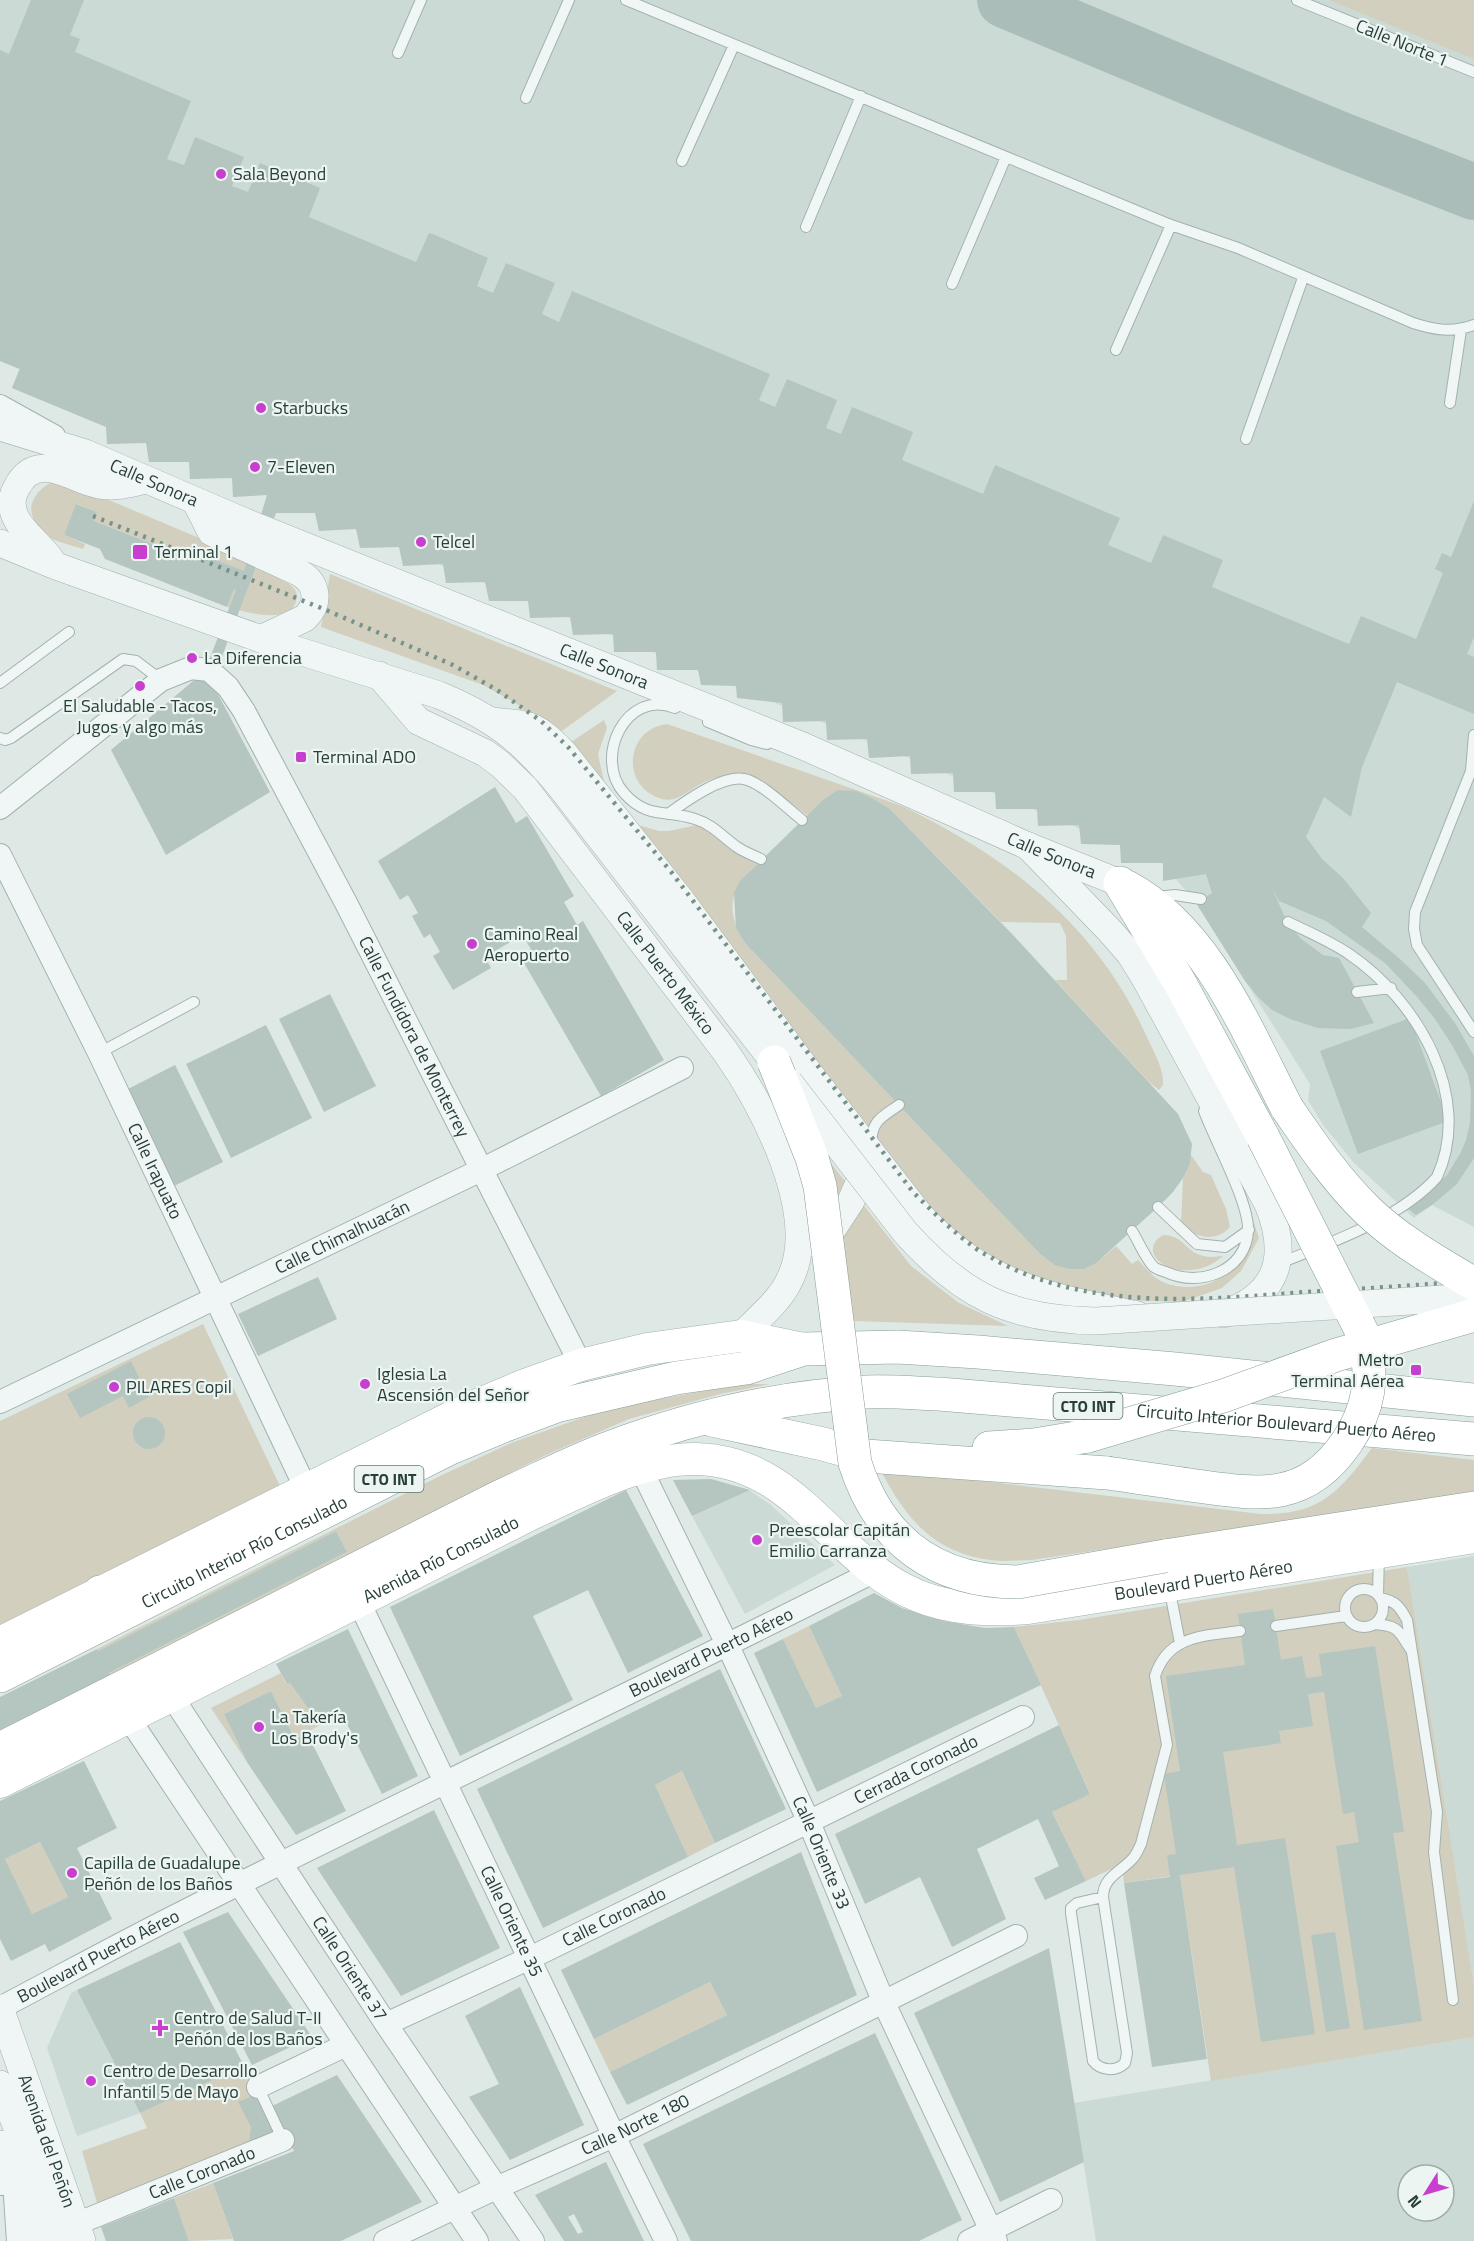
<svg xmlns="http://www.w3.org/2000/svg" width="1474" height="2241" viewBox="0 0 1474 2241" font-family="'Titillium Web',sans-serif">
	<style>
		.built { fill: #ccdad5; fill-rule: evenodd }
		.green { fill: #d2cfbf }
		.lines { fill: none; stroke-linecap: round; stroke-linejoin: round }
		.taxiway { stroke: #aabdb8; stroke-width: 56 }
		.building { fill: #b5c5c0; fill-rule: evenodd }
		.service-casing { stroke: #a3b2ae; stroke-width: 12 }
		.minor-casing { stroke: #a3b2ae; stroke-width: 24 }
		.tertiary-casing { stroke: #a3b2ae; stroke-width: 28 }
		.secondary-casing { stroke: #a3b2ae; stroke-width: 33 }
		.motorway-casing { stroke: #859f97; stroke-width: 34 }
		.service { stroke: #f0f6f5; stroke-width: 10 }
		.minor { stroke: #f0f6f5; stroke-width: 22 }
		.tertiary { stroke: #f0f6f5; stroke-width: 27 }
		.secondary { stroke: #fff; stroke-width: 32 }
		.motorway { stroke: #fff; stroke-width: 33 }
		.rail { stroke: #77928a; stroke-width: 4.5; stroke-dasharray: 3 6; stroke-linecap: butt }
		.tertiary-bridge-casing { stroke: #a3b2ae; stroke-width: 28; stroke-linecap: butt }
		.motorway-bridge-casing { stroke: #859f97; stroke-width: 34; stroke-linecap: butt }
		.tertiary-bridge { stroke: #f0f6f5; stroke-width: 27 }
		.motorway-bridge { stroke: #fff; stroke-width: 33 }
		.poi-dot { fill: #c83fd0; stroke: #edf5f3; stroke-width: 2 }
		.labels { text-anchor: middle; stroke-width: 4.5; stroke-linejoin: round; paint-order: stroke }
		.shield { fill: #edf5f3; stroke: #627670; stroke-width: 1.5 }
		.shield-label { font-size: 16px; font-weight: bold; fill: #273f38 }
		.street-label { font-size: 18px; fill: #273f38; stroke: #edf5f3 }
		.poi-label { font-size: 18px; fill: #273f38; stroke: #edf5f3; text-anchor: start }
	</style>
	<rect width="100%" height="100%" fill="#dee8e5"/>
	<!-- built -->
	<path class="built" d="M0,0H1474V1227L1432,1205L1414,1218L1354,1163L1323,1125L1308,1100L1310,1084L1195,901L1161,862L12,388L19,369L0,361Z
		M749,1490L771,1505L835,1565L745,1614L692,1516Z
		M1474,1556V1985L1407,1567Z
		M77,1990L140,2113L77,2136L47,2048L71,1993Z
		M1474,2037V2241H1096L1074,2103ZM1408,2175H1444V2211H1408Z"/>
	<!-- green -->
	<path class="green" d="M1329,0H1474V59Z
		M56,480L66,482L223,548L289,584C300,592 298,599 292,610C272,621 247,612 227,607L241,570L199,553L196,561L94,521L97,512L77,504L64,535L85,544L83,549C71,545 57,542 46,536C42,534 40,529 37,525C23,506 37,488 56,480Z
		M330,574L617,691L555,736L517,704L483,685L321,627Z
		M604,720L607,728L598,754L604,782L565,746Z
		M667,724L902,806C1008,857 1095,924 1145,1033C1152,1049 1164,1067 1163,1085L1159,1090L1148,1081L1055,980H1067L1066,936L1060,923L1001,922L889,808C872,797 858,791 838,790L807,815C775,792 741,760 699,785C688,791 676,803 662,799C620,787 625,729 667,724Z
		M638,825L659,831H669L697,825L716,835L735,852L758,863C730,890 724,908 745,943L1040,1254C1073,1278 1088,1271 1116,1246L1132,1264L1138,1260C1146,1268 1152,1277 1163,1282C1167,1284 1172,1285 1176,1286C1217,1293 1250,1262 1254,1223L1259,1238L1241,1271L1222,1288L1182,1302L1119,1300L1009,1270L939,1222Z
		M1191,1155L1203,1172L1211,1175L1226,1209L1230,1227C1216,1243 1195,1238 1181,1224L1183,1178Z
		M830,1162L911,1266L959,1303L1008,1326L854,1321Z
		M1163,1235C1184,1235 1186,1253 1204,1256C1210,1258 1217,1256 1223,1256C1185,1290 1130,1255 1163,1235Z
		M203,1324L280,1486L0,1629V1421Z
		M743,1384H770L720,1394L629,1419L546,1455L110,1675L109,1673L347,1552L336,1531L98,1651L97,1649L442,1475L511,1443L590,1415L632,1404Z
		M1372,1448L1474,1460V1494L1032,1560C1018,1560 1003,1562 990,1560C932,1552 905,1517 880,1469L1261,1514C1320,1515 1339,1492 1372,1448Z
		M1407,1567L1474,1985V2037L1211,2081L1180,1875L1124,1883L1122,1864L1086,1881L1052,1812L1090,1793L1014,1627L1079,1620Z
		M809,1626L842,1696L816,1708L783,1639Z
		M281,1673L286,1684L290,1683L320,1725L295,1739L271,1691L224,1714L247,1762L211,1708Z
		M682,1771L715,1843L688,1857L655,1785Z
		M40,1842L68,1897L32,1914L5,1859Z
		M710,1982L727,2015L610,2072L594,2039Z
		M244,2066L258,2094L248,2151L98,2206L82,2151L147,2128L140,2113Z
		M213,2183L233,2239L189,2241L174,2198Z"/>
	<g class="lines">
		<!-- taxiway -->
		<path class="taxiway" d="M1005,0L1336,138L1474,192"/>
	</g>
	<!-- building -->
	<path class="building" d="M31,0H84L70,35L80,39L75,52L191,101L167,159L184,165L195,137L244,157L232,186L248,192L260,163L320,188L309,217L416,262L429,233L433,234L488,258L477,286L493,293L506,263L555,283L542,314L559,322L572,291L770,374L759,400L775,407L787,379L837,400L826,428L841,434L852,407L913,432L902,460L983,494L995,465L1120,518L1108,545L1151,563L1163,535L1223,560L1212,587L1349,644L1361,616L1416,639L1443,573L1435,569L1442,553L1451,557L1474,501V637L1467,654L1474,657V714L1397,682L1362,767L1351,817L1324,797L1306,837L1322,859L1343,878L1371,913L1362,927L1400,959L1425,983L1455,1023L1474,1056V1158L1457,1184L1432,1205L1416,1215L1406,1207L1425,1195L1447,1175L1461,1152L1466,1140L1470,1123L1471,1091L1468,1075L1452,1045L1435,1019L1418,998L1385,963L1326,921L1279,901L1271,886L1284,915L1300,938L1323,955L1339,958L1374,1023L1351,1029L1318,1028L1290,1019L1272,1010L1259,998L1245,981L1196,903L1212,893L1206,874L1163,881V863H1121L1120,845L1081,844L1079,825L1038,826L1037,809H996L995,792H954L953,773L911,774L910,756L869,758L867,739L827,740L826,721L783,722L782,703L737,698L736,686L701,685L698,670H657L656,652H614L613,634L573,635L570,617L530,618L528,601H489L485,582L446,583L443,564L403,566L399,547L360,548L356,529L319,531L315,513H276L212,683L270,792L166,855L111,750L205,671L236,590L234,589L227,607L105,559L100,549L64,535L76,504L97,512L94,521L196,561L199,553L244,571L267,495L233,497L232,478L190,479L189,462H149L146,443L107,444L106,427L12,388L20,369L0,361V50L9,54Z
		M495,787L516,823L527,816L574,896L564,902L577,925L583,921L664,1060L601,1096L520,956L531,949L522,935L485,957L491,968L453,990L433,956L440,952L430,934L424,938L412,916L418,913L408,895L400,900L378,861Z
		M838,790L856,791L872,798L889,808L1013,935L1178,1114L1192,1144L1190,1163L1183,1178L1173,1192L1158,1207L1096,1263L1084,1269H1069L1055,1265L1040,1254L745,943L736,928L734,893L740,881L823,800Z
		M330,994L376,1086L324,1112L279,1019Z
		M1410,1018L1448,1121L1358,1154L1320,1051Z
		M266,1025L312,1118L231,1158L186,1064Z
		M175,1065L223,1162L174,1186L126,1090Z
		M318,1277L337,1319L258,1356L238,1314Z
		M131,1361L149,1397L129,1408L123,1396L80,1418L67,1394Z
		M133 1433a16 16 0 1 1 32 0a16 16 0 1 1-32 0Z
		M711,1479L750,1490L692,1516L673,1480Z
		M626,1490L703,1636L628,1673L588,1590L533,1616L573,1700L460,1756L390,1607Z
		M336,1531L347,1552L109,1673L110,1675L0,1730V1697L97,1649L98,1651Z
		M874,1593L902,1608L943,1621L985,1628L1014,1627L1041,1685L817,1792L754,1653L783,1639L816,1708L842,1696L809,1626Z
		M1273,1609L1281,1660L1302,1656L1306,1678L1322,1676L1319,1654L1375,1646L1404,1832L1393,1833L1422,2021L1364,2030L1336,1846L1359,1842L1354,1812L1343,1814L1324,1692L1308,1694L1313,1726L1279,1731L1281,1743L1223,1752L1237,1845L1285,1838L1315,2034L1261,2042L1234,1867L1180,1875L1207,2059L1152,2067L1124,1883L1170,1877L1167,1855L1176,1854L1164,1774L1180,1771L1166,1676L1245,1665L1238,1614Z
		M348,1629L418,1776L382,1794L341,1712L320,1725L290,1683L287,1684L276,1664Z
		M720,1669L786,1809L715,1843L682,1771L655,1785L688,1857L543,1928L477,1789Z
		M271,1691L295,1739L307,1733L346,1811L296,1835L247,1762L224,1714Z
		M1059,1725L1090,1794L1052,1812L1086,1881L1045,1900L1034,1878L1059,1866L1038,1819L977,1849L1006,1919L952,1947L920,1877L865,1904L835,1834Z
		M84,1761L117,1828L77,1848L112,1919L49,1952L45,1944L11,1961L0,1939V1801ZM40,1842L68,1897L32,1914L5,1859Z
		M434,1810L500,1948L401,1996L317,1868Z
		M801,1852L857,1995L627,2105L610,2072L727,2015L710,1982L594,2039L561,1970Z
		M228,1912L312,2037L252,2065L183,1932Z
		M1335,1932L1350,2028L1326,2032L1311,1935Z
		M180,1942L244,2066L140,2113L77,1990Z
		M1049,1948L1084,2162L1000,2202L914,2013Z
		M520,1987L584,2125L510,2160L469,2097L499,2084L465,2016Z
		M875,2033L962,2220L919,2241H691L643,2144Z
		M337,2075L422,2202L341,2241H234L213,2183L294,2151L272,2106Z
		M258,2094L280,2138L248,2151L251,2127L238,2102Z
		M606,2162L644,2241H564L535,2195ZM574,2214L583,2232L578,2234L568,2217Z
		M174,2198L189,2241H106L101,2227Z"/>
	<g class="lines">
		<!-- service casing -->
		<g class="service-casing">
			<path id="service" d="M626,0L1171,225L1238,248L1413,323C1435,330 1452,333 1474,325
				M1297,0L1474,72
				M398,53L421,0
				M526,98L569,0
				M682,161L734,45
				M806,227L861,96
				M952,284L1006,157
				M1116,350L1171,225
				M1450,403L1461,330
				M1246,439L1303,278
				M0,683L69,632
				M675,708C626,688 593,758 624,793C648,820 666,809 695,819C712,824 723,837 737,847C744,852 753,855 761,859
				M708,722L751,740L767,744
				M1474,735L1471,771L1415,912L1414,929L1417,945L1474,1032
				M0,738L5,740L11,738L123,659L136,661L161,680
				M668,814C686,801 722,775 744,779C761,782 788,809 802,820
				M1157,897L1175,895L1201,899
				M1357,992L1391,988
				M99,1053L194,1002
				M871,1143C872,1120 882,1117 899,1105
				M1158,1207L1197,1244L1225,1247L1249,1230
				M1132,1231C1138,1240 1146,1260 1154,1267C1156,1269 1163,1271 1166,1272C1199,1288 1247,1271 1248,1230C1249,1202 1215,1141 1204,1111
				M1278,1264C1329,1243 1400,1219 1437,1177C1474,1096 1417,1000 1349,954C1330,941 1308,932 1288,922
				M1169,1587L1180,1643
				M1345 1608a19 19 0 1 1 38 0a19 19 0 1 1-38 0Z
				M1378,1595L1379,1554
				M1380,1598C1396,1601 1400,1607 1407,1620L1437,1812L1434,1852L1453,2000
				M1375,1624C1400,1626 1398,1631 1411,1650
				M1276,1626L1346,1616
				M1103,1897L1077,1903L1071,1908V1913L1093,2061C1101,2071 1116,2072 1125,2063L1127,2053L1103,1897C1103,1876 1122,1872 1134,1857C1137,1853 1139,1848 1141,1844L1167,1745L1155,1676C1168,1635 1204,1636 1240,1631
				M258,2087L283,2140"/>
		</g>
		<!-- minor casing -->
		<g class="minor-casing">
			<g id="minor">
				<path d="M0,406L54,436"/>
				<path id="s1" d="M0,808L161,680L191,668L209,670L228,687L244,711L345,901L581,1365"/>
				<path id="s2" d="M0,855L99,1053L306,1489"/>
				<path id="s3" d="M0,1402L481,1170L682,1068"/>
				<path id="s4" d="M641,1469L728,1646L808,1820L884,2003L996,2241"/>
				<path id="s5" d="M358,1600L614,2136L666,2241"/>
				<path id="s6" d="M171,1695L386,2024L533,2241"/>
				<path d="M128,1717L477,2241"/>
				<path id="s7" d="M0,2008C61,1976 121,1943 183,1912C413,1796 646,1687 875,1571"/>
				<path id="s8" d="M386,2024L530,1958L1023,1717"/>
				<path d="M258,2087L346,2045"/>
				<path d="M0,2184L14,2182L18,2241"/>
				<path id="s9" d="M76,2224L283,2140"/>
				<path id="s10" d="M385,2241L496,2188L614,2136L1016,1936"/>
				<path d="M969,2241L1051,2200"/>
			</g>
		</g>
		<!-- tertiary casing -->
		<g class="tertiary-casing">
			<g id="tertiary">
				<path id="s11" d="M0,427L85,453L245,522L803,746L1028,846L1120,883"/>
				<path d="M196,502L211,532L300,573C318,584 320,603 305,618L261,639"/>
				<path d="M0,543L56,566L261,639L439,695C496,719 520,739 559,785L774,1062"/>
				<path d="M51,560C41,545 24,534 16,518C11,508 11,496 17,487C37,449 72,480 99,485C114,488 130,484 145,480"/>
				<path id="s12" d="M379,675L418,721L485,753L500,764L525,788L725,1051C762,1104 823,1216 789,1281C779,1302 757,1319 741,1336"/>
				<path d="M492,721C532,725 534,723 563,752L681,900L810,1074L919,1214C983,1285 1047,1296 1137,1315"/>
				<path d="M1028,846L1110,931L1130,954L1146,980L1268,1204C1289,1256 1279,1295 1223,1314"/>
				<path d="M821,1247L851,1201L870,1157"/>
				<path id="s13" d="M0,2008L82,2241"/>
				<path d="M0,2084L39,2184L64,2241"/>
				<path d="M0,2144L38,2241"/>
			</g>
		</g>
		<!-- secondary casing -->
		<g class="secondary-casing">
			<g id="secondary">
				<path d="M0,1643L468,1409L525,1385L581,1365L647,1349L741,1336L803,1349"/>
				<path id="s14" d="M0,1782L533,1513C581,1491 642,1458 696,1459C798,1461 832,1560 916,1595C951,1610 990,1611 1028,1608L1474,1537"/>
			</g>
		</g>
		<!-- motorway casing -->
		<g class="motorway-casing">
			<g id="motorway">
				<path d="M1120,883L1180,983L1263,1137"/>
				<path d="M1127,887C1207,930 1247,1031 1287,1108"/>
				<path d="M712,1420L823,1444L866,1456L1107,1473"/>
				<path d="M989,1448L1034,1445L1088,1436"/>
				<path d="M1165,1556L1474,1508"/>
				<path d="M309,1625L354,1580"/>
				<path d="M54,1638L100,1592"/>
				<path id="s15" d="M0,1676L448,1449L508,1424L556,1406L676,1378L746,1368L803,1349L898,1347L978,1352L1175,1369L1474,1400"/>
				<path id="s16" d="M0,1749L501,1496C537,1480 572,1462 609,1448C691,1417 779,1397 866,1392C890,1391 915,1393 939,1394L1474,1439"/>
			</g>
		</g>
		<!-- service -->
		<use href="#service" class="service"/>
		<!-- minor -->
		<use href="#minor" class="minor"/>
		<!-- tertiary -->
		<use href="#tertiary" class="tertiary"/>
		<!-- secondary -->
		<use href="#secondary" class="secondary"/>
		<!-- motorway -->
		<use href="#motorway" class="motorway"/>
		<!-- rail -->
		<path class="rail" d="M93,516L326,610L453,665L497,690L541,721L569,748L672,873L913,1192C932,1211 952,1231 974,1247C981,1253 990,1256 997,1261C1092,1311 1203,1300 1306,1292C1362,1289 1418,1285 1474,1281"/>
		<!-- tertiary-bridge casing -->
		<g class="tertiary-bridge-casing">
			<path id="tertiary-bridge" d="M789,1082L905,1232C963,1297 1010,1319 1096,1321L1474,1297"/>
		</g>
		<!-- motorway-bridge casing -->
		<g class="motorway-bridge-casing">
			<path id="motorway-bridge" d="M774,1062L812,1158L820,1186L855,1463C880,1541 936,1582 1018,1582L1165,1556
				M1287,1108C1311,1143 1336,1180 1367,1210C1398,1240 1437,1262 1474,1284
				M1088,1436L1223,1396L1336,1355L1474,1315
				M1107,1473C1137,1477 1167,1482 1197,1486C1261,1495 1306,1502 1347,1442C1370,1408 1373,1378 1365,1338L1263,1137"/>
		</g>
		<!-- tertiary-bridge -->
		<use href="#tertiary-bridge" class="tertiary-bridge"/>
		<!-- motorway-bridge -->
		<use href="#motorway-bridge" class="motorway-bridge"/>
	</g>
	<!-- markers -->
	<g class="poi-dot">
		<circle cx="221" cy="174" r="6"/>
		<circle cx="261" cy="408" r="6"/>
		<circle cx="255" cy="467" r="6"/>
		<circle cx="421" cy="542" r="6"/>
		<rect x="132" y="544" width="16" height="16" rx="3"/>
		<circle cx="192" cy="658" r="6"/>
		<circle cx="140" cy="686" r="6"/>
		<rect x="295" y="751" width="12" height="12" rx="3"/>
		<circle cx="472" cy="944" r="6"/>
		<rect x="1410" y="1364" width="12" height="12" rx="3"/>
		<circle cx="365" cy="1384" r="6"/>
		<circle cx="114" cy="1387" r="6"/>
		<circle cx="757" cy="1540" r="6"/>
		<circle cx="259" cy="1727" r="6"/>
		<circle cx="72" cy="1873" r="6"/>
		<path d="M157 2019h6v6h6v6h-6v6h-6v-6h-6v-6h6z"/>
		<circle cx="91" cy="2081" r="6"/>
	</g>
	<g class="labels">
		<!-- shield labels -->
		<g class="shield">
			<rect x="1053.5" y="1393" width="69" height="26" rx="4.5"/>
			<rect x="354.5" y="1466" width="69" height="26" rx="4.5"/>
		</g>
		<g class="shield-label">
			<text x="1088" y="1412">CTO INT</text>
			<text x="389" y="1485">CTO INT</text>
		</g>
		<!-- street labels -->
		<g class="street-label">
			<text transform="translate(1402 43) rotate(22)" y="6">Calle Norte 1</text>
			<text dy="6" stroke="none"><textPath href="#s11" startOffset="164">Calle Sonora</textPath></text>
			<text dy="6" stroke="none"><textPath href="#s11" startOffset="650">Calle Sonora</textPath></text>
			<text dy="6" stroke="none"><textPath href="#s11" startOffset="1136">Calle Sonora</textPath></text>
			<text dy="6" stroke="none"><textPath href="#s12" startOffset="420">Calle Puerto México</textPath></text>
			<text dy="6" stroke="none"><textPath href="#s1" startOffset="678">Calle Fundidora de Monterrey</textPath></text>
			<text dy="6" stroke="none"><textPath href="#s2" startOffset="352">Calle Irapuato</textPath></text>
			<text dy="6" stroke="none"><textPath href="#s3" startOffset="380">Calle Chimalhuacán</textPath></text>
			<text dy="6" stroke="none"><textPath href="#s16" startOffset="1365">Circuito Interior Boulevard Puerto Aéreo</textPath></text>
			<text dy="6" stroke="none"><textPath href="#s15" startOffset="274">Circuito Interior Río Consulado</textPath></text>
			<text dy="6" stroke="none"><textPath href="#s14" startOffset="494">Avenida Río Consulado</textPath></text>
			<text dy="6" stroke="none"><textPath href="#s14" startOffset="1326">Boulevard Puerto Aéreo</textPath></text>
			<text dy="6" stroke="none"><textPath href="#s7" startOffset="795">Boulevard Puerto Aéreo</textPath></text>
			<text dy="6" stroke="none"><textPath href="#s8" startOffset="588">Cerrada Coronado</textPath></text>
			<text dy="6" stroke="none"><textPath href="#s4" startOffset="424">Calle Oriente 33</textPath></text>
			<text dy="6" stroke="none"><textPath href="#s8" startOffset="252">Calle Coronado</textPath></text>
			<text dy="6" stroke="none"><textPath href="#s5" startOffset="356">Calle Oriente 35</textPath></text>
			<text dy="6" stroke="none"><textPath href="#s7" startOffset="111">Boulevard Puerto Aéreo</textPath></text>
			<text dy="6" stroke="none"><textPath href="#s6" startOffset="327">Calle Oriente 37</textPath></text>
			<text dy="6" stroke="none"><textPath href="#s10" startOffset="276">Calle Norte 180</textPath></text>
			<text dy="6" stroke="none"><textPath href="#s13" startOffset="141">Avenida del Peñón</textPath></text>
			<text dy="6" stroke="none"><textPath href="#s9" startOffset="136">Calle Coronado</textPath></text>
		</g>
		<!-- poi labels -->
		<g class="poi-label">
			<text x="233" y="180">Sala Beyond</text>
			<text x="273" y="414">Starbucks</text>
			<text x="267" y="473">7-Eleven</text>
			<text x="433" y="548">Telcel</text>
			<text x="154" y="558">Terminal 1</text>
			<text x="204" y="664">La Diferencia</text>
			<text x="140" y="712" text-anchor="middle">El Saludable - Tacos,<tspan x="140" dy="21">Jugos y algo más</tspan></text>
			<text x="313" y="763">Terminal ADO</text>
			<text x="484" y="940">Camino Real<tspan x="484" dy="21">Aeropuerto</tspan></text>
			<text x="1404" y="1366" text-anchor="end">Metro<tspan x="1404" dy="21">Terminal Aérea</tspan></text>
			<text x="377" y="1380">Iglesia La<tspan x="377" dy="21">Ascensión del Señor</tspan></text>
			<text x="126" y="1393">PILARES Copil</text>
			<text x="769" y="1536">Preescolar Capitán<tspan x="769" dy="21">Emilio Carranza</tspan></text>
			<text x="271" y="1723">La Takería<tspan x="271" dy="21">Los Brody's</tspan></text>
			<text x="84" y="1869">Capilla de Guadalupe<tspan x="84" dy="21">Peñón de los Baños</tspan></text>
			<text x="174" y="2024">Centro de Salud T-II<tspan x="174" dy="21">Peñón de los Baños</tspan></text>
			<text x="103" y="2077">Centro de Desarrollo<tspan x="103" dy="21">Infantil 5 de Mayo</tspan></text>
		</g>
	</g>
	<!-- north arrow -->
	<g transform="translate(1426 2193) rotate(233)"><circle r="28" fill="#edf5f3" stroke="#9eaca8" stroke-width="1.5"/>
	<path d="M0-4.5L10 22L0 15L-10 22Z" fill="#c83fd0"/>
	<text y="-9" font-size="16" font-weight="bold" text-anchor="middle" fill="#273f38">N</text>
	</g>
</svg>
